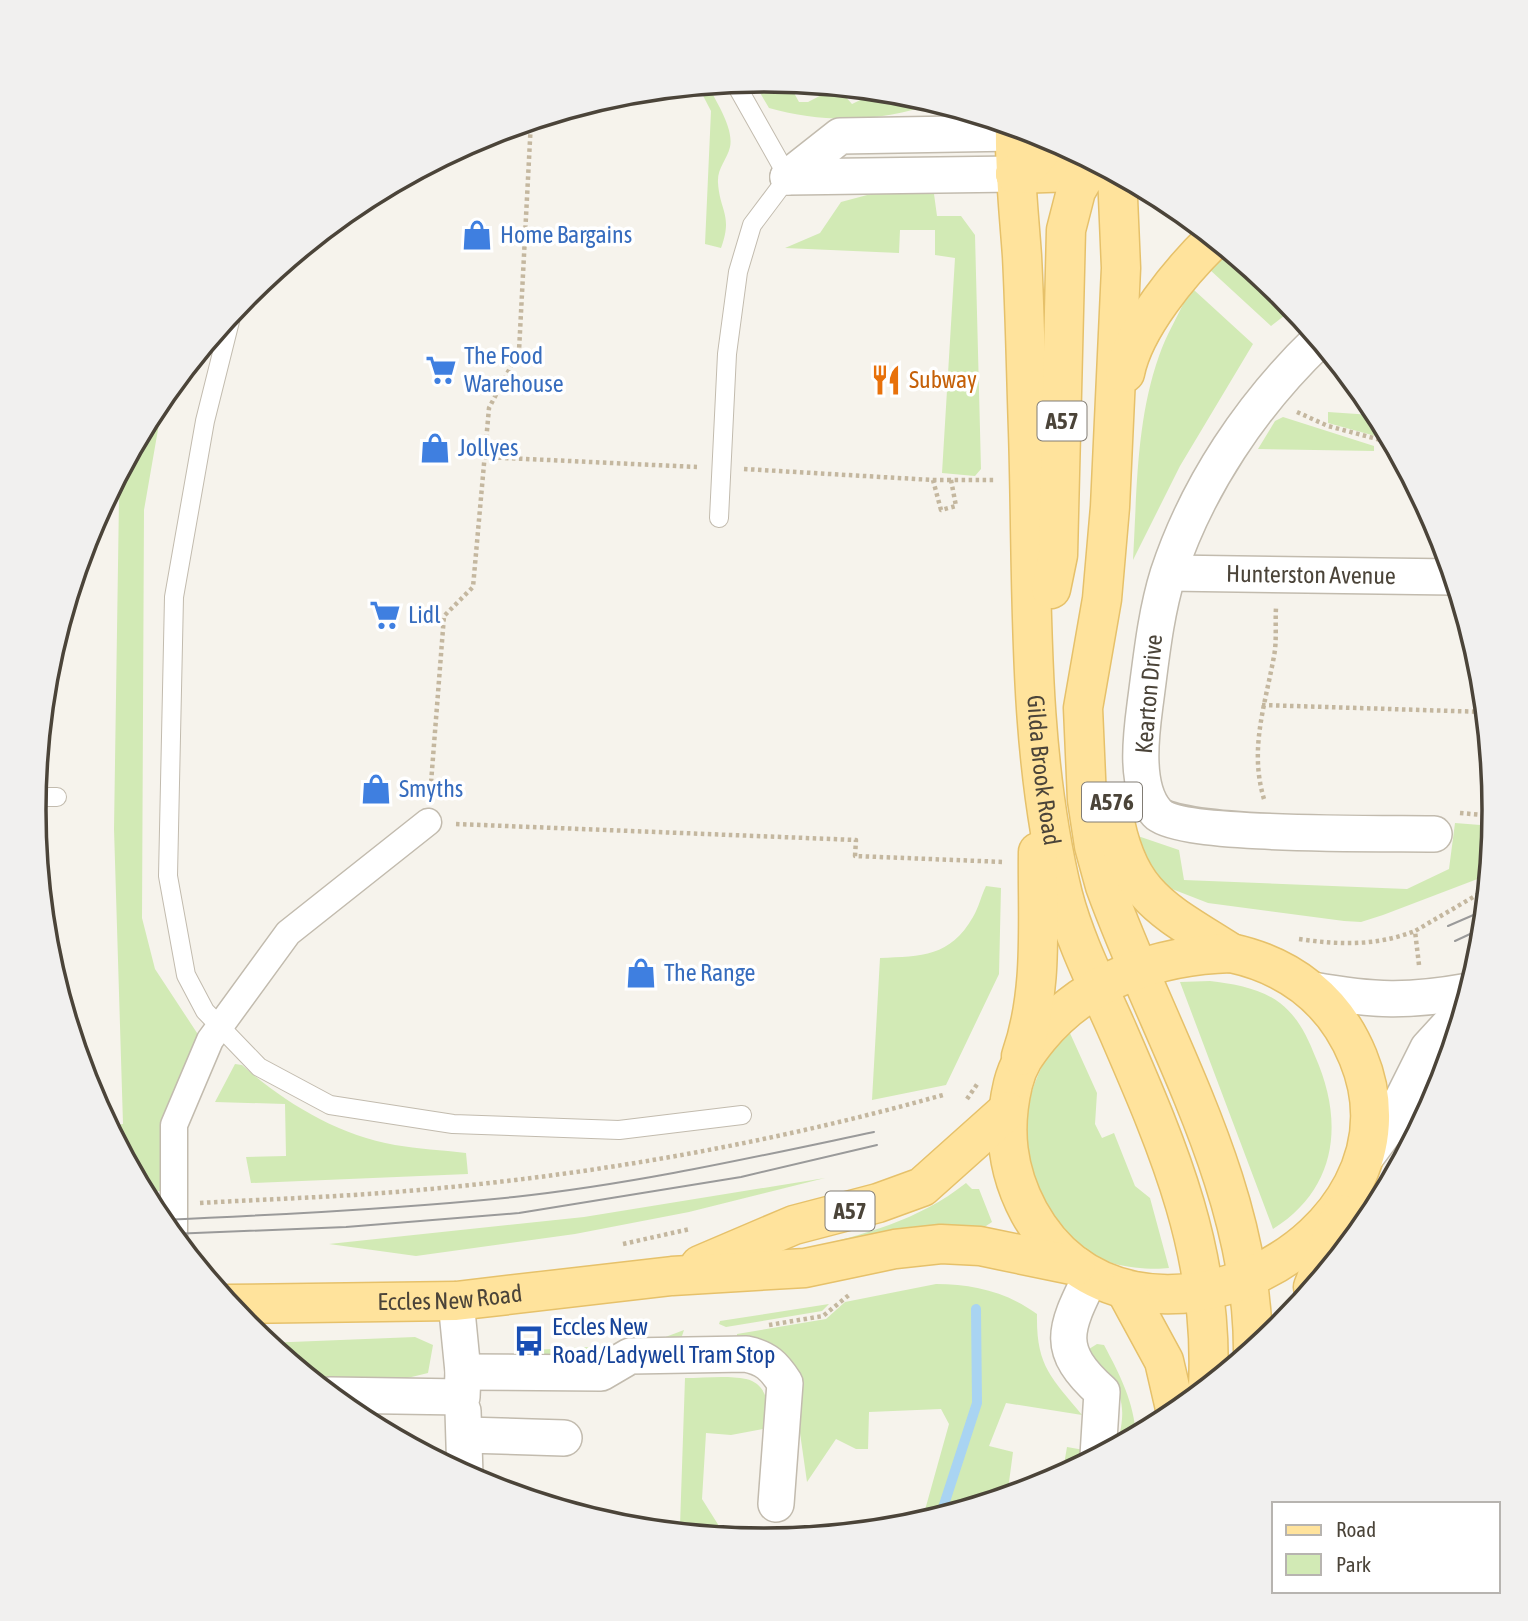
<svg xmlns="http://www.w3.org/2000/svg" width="1528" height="1621" viewBox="0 0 1528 1621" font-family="'Asap Condensed',sans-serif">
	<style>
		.green { fill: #d2eab5 }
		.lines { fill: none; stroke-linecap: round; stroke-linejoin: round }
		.stream { stroke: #a9d4f2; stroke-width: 10 }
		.service-casing { stroke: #c2bbae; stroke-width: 20 }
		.pedestrian-casing { stroke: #c2bbae; stroke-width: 29 }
		.minor-casing { stroke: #c2bbae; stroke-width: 38 }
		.primary-casing { stroke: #e6c16a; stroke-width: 41 }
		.path { stroke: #c4b79f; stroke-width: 4.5; stroke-dasharray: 3.5 3.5; stroke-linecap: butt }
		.service { stroke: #fff; stroke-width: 18 }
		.pedestrian { stroke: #fff; stroke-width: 26 }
		.minor { stroke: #fff; stroke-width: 35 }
		.primary { stroke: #ffe39c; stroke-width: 38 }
		.tram { stroke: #9a9a9a; stroke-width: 2 }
		.labels { text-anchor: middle; stroke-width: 7; stroke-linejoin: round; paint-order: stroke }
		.shield { fill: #fff; stroke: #817c74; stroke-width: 2 }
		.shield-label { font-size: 23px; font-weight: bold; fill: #4b4439 }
		.shop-label { font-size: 24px; fill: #366cbe; stroke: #fff; text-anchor: start }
		.food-label { font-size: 24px; fill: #c56008; stroke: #fff; text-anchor: start }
		.street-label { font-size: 24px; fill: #4b4439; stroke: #fff }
		.transit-label { font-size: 24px; fill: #164399; stroke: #fff; text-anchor: start }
		.rim { fill: none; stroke: #4b4439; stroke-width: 3.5 }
	</style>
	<rect width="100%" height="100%" fill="#f6f3ec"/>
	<!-- green -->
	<path class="green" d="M764,80L788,82L799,102H808L837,87L852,104L879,91L907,94L936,103C881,122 826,124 769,108L753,81Z
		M708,85C716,102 734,128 730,147C727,160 717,168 718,183C720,212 733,215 721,248L705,244L711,111L698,86Z
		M900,192L934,194L937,216H961L975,235L981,469L975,476L942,473L955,258L935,255V230H900L899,253L785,248L820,233L841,202L871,194Z
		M1231,253L1281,294L1293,309L1271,326L1209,269Z
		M1194,290L1253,344L1180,466L1133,560C1137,492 1136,421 1159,356C1166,335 1178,316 1187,296Z
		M164,395L144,510L142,918L155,969L201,1039L163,1123L160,1191L143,1192L108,1126L123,1124L114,829L119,499H106Z
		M1328,412L1372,415L1379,437L1328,423Z
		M1283,417L1374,446V451L1258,449L1275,421Z
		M1455,823L1493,826L1488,875L1383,915L1361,922L1344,921L1208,903L1172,889L1148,870L1132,834L1179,850L1184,880L1407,889L1449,869Z
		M986,886L1001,888L999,974L946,1085L872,1100L880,958C922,956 950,957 973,917C979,907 981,896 986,886Z
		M1210,981C1234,984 1260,988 1280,1003C1298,1017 1307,1036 1315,1056C1344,1121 1338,1188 1273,1229L1180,982Z
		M1069,1031L1097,1093L1095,1124L1102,1138L1114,1133L1135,1186L1150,1198L1169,1268C1144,1271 1097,1265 1077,1246C1067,1237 1059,1223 1051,1212C1045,1204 1035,1195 1032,1186C1013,1138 1030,1065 1069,1031Z
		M235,1064L242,1065C285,1103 338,1135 395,1145C418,1149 442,1150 466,1153L468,1174L251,1183L246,1157L286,1156L285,1104L215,1102Z
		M825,1178L689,1212L575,1234L416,1256L329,1244L584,1217Z
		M966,1183L972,1189H979L992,1222L971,1236L806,1249C864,1234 918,1221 966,1183Z
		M936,1284C973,1284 1007,1292 1037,1314C1036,1366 1051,1377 1082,1415L1006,1403L989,1446L1013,1452L1007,1497L915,1525L925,1510L949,1424L941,1409L869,1412L868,1449H856L836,1439L807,1482L791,1370L737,1338V1334L826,1319L845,1302Z
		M829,1304L822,1311L726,1327L719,1324L720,1321Z
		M684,1330L679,1345L579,1354L558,1364L521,1360L525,1352L533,1350L647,1344Z
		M415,1337L433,1345L428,1373L391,1382L312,1381L266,1343Z
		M1097,1344L1104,1345C1120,1375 1134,1402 1136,1436L1117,1446C1130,1395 1119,1386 1081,1354Z
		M685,1378C704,1378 727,1375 746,1379C769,1384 772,1412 763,1429L731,1435L706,1433L702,1499L719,1526L754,1532L767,1541L618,1526H680Z
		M1067,1447L1084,1450L1081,1466L1062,1476Z"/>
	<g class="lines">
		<!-- stream -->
		<path class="stream" d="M940,1517L977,1403L976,1309"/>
		<!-- service casing -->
		<g class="service-casing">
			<path id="service" d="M232,313L205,421L174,597L168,876L186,975L205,1011L259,1067L330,1105L453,1124L619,1130L742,1115
				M719,518L727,354L738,272L752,225L788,177L735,83
				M35,797H57"/>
		</g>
		<!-- pedestrian casing -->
		<g class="pedestrian-casing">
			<path id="pedestrian" d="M174,1238V1125L210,1040L288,933L428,822"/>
		</g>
		<!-- minor casing -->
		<g class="minor-casing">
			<g id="minor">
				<path d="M788,177L840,136L1015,133"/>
				<path d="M788,177L1015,174"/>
				<path d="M1319,340C1252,404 1197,486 1168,574C1155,616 1151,661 1145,705C1141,735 1134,788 1157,813C1179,837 1391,833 1434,834"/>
				<path id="s1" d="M1169,573L1453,577"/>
				<path d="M1313,990C1374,1001 1408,1002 1469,991"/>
				<path d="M1363,1161L1389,1126L1428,1048L1463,1010"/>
				<path d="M1091,1276C1065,1329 1054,1349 1102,1392L1098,1456"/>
				<path d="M463,1372L601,1373L630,1356L746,1354C766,1358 774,1366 785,1383L776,1504"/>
				<path d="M330,1395L462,1397L463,1372L456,1301"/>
				<path d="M463,1411L465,1476"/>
				<path d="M466,1435L564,1438"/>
			</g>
		</g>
		<!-- primary casing -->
		<g class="primary-casing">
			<g id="primary">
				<path id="s2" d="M1015,127C1014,170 1019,213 1022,256C1025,314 1026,373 1028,431C1033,585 1026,744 1063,895C1075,941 1097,984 1116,1027C1168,1147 1215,1253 1208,1387"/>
				<path d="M1015,174L1107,171"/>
				<path d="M1015,174L1031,163L1051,139"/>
				<path d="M1117,174L1121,268L1110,507L1102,599L1083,708L1087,800L1094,846L1105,886C1160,1038 1253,1185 1253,1350"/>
				<path d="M1125,373C1134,327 1181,271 1214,239"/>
				<path d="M1051,589L1058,555L1066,230L1076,191L1093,162"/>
				<path d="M1113,811C1127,897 1164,910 1231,953"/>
				<path d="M1231,953C1291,966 1335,1001 1358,1057C1434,1241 1130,1395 1029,1212C1007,1171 1002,1130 1013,1084C1018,1064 1026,1053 1039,1037C1087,979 1159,955 1231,953Z"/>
				<path d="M1021,1056C1044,991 1037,919 1038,852"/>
				<path d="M700,1265L794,1225L878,1203L922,1187L1007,1111"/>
				<path d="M1313,1287L1341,1214"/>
				<path d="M1126,1291L1164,1361L1176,1413"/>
				<path id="s3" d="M228,1304L456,1301L672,1276L805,1268L895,1249L941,1244L980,1246L1076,1266"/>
			</g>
		</g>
		<!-- path -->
		<path class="path" d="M1297,412L1328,426L1392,443
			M484,457L697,467
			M744,469L933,480L941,510L956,506L951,480H995
			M933,480H951
			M1262,705L1485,712
			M430,796L444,616L473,587L489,408L519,351L531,121
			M1264,799C1249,749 1265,706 1274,656C1277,641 1275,624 1276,608
			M1460,813L1494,816
			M456,824L856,840L855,856L1004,862
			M1299,939C1340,945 1376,946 1415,931
			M1419,965L1415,931L1487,889
			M967,1099L978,1083
			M200,1203C269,1199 338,1197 407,1191C588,1176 768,1144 943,1095
			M623,1244L690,1229
			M769,1325L823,1316L849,1295"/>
		<!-- service -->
		<use href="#service" class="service"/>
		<!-- pedestrian -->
		<use href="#pedestrian" class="pedestrian"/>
		<!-- minor -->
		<use href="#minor" class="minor"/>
		<!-- primary -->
		<use href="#primary" class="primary"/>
		<!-- tram -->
		<path class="tram" d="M1448,926L1485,910
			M1455,941L1483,928
			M160,1220C278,1215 396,1209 514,1197C635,1184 755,1157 874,1132
			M171,1234L346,1227L519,1213L741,1177L877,1145"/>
	</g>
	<!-- icons -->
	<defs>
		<g id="shop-bare" transform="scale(2.415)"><path d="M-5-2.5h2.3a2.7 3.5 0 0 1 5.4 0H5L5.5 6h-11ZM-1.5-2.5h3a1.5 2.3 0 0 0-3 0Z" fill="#3f7fe0" stroke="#fff" stroke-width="2.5" paint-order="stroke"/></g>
		<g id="supermarket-bare" transform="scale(2.415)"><path d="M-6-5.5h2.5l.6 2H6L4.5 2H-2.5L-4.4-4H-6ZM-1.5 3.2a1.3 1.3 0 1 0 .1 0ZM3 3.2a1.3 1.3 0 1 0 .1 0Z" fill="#3f7fe0" stroke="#fff" stroke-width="2.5" paint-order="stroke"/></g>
		<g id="restaurant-bare" transform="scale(2.415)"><path d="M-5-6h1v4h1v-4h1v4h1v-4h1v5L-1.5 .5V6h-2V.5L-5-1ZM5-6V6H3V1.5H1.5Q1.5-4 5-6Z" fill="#e8710a" stroke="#fff" stroke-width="2.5" paint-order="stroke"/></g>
		<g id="bus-bare" transform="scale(2.415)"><path d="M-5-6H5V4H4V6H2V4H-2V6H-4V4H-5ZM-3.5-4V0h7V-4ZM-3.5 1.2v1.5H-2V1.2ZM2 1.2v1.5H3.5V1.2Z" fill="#1a4fb4" stroke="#fff" stroke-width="2.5" paint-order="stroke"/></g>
	</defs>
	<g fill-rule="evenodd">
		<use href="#shop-bare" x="477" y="235"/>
		<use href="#supermarket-bare" x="441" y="370"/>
		<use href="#restaurant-bare" x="886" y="380"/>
		<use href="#shop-bare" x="435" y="448"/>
		<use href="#supermarket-bare" x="385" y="615"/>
		<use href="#shop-bare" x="376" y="789"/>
		<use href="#shop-bare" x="641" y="973"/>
		<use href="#bus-bare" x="529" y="1341"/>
	</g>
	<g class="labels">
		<!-- shield labels -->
		<g class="shield">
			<rect x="1037.5" y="401.5" width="49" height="39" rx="5"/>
			<rect x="1082" y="782.5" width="60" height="39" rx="5"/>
			<rect x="825.5" y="1191.5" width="49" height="39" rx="5"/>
		</g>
		<g class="shield-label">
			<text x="1062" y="429">A57</text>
			<text x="1112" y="810">A576</text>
			<text x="850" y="1219">A57</text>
		</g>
		<!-- shop labels -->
		<g class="shop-label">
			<text x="500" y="243">Home Bargains</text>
			<text x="464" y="364">The Food<tspan x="464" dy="28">Warehouse</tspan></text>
			<text x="458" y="456">Jollyes</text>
			<text x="408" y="623">Lidl</text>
			<text x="399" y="797">Smyths</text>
			<text x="664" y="981">The Range</text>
		</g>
		<!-- food labels -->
		<g class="food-label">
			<text x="909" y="388">Subway</text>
		</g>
		<!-- street labels -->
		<g class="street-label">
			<text dy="8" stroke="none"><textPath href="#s1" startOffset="142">Hunterston Avenue</textPath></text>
			<text transform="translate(1149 694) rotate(-85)" y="8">Kearton Drive</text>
			<text dy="8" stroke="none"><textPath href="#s2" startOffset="644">Gilda Brook Road</textPath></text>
			<text dy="8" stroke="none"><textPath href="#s3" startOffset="222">Eccles New Road</textPath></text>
		</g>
		<!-- transit labels -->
		<g class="transit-label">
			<text x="552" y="1335">Eccles New<tspan x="552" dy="28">Road/Ladywell Tram Stop</tspan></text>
		</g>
	</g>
	<!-- crop -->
	<path d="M0 0H1528V1621H0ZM46 810a718 718 0 1 1 1436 0a718 718 0 1 1-1436 0Z" fill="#f1f0ef" fill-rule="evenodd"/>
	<path class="rim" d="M46 810a718 718 0 1 1 1436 0a718 718 0 1 1-1436 0Z"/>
	<!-- legend -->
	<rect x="1272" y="1502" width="228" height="91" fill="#ffffff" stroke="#b7b4b0" stroke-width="2"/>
	<rect x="1286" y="1525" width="35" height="10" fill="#ffe39c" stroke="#b7b4b0" stroke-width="2"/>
	<text x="1336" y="1537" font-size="21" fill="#4b4439">Road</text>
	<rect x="1286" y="1554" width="35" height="21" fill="#d2eab5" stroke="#b7b4b0" stroke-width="2"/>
	<text x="1336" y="1572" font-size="21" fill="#4b4439">Park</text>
</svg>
